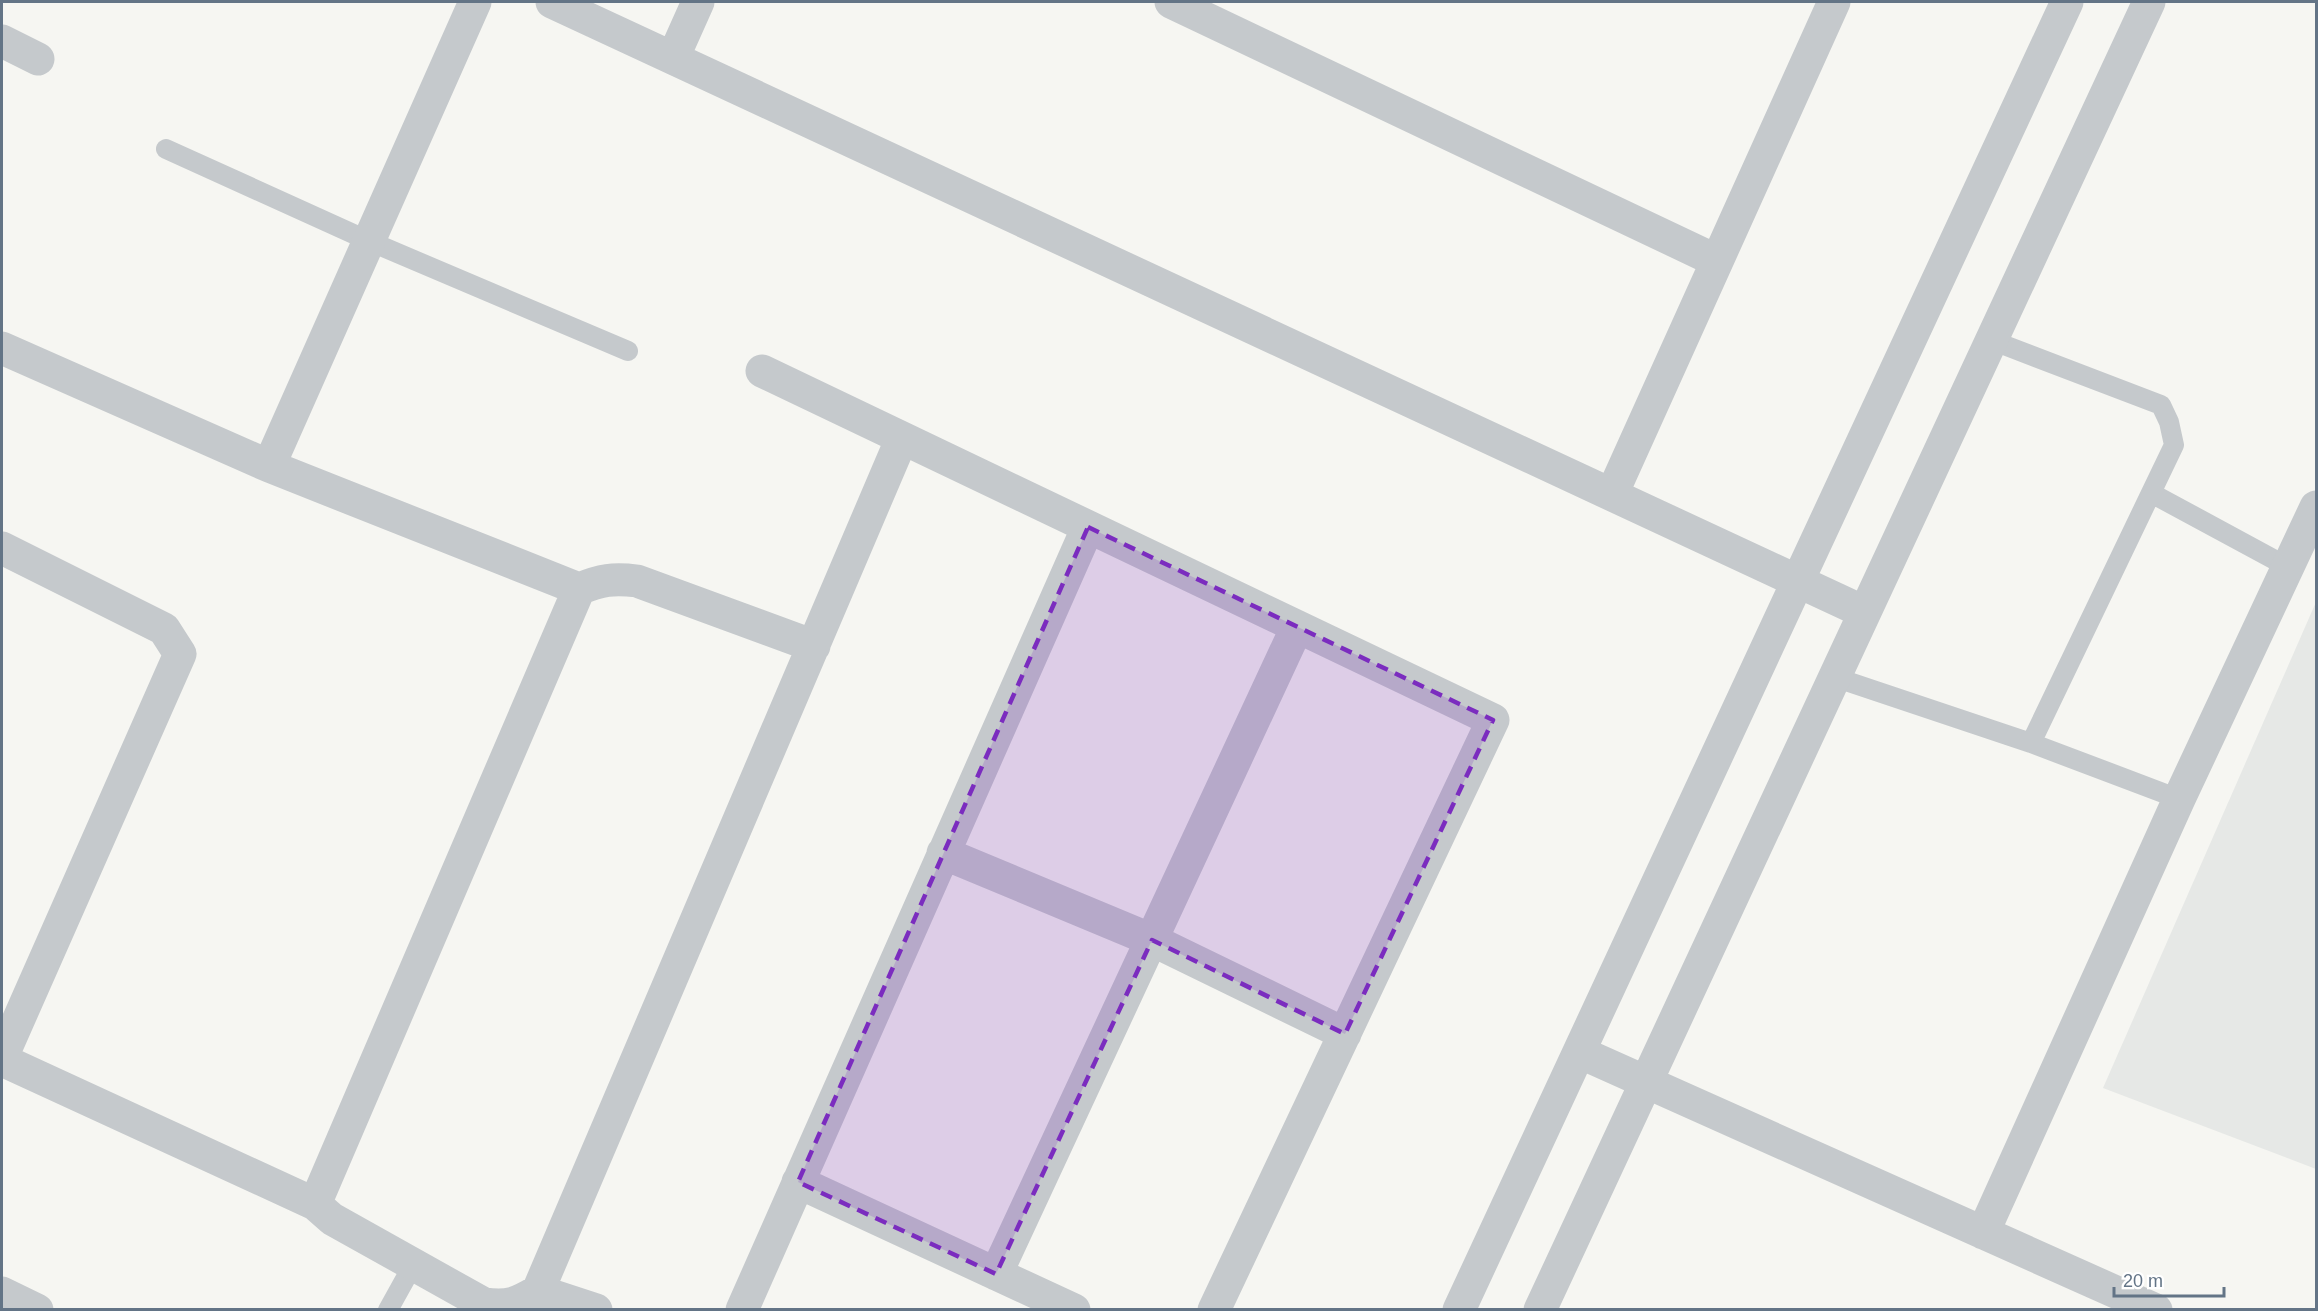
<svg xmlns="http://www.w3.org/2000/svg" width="2318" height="1311" viewBox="0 0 2318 1311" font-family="Arial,sans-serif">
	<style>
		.built { fill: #e6e8e6 }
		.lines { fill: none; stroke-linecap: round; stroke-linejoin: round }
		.lane { stroke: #c5c9cc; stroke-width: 20 }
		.street { stroke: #c5c9cc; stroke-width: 33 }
		.marked { fill: #7b2cbf; fill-opacity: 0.2; stroke: #7b2cbf; stroke-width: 4.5; stroke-dasharray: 12 8; stroke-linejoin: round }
	</style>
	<rect width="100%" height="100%" fill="#f6f6f2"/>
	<!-- built -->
	<path class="built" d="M2316,602V1169L2103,1088Z"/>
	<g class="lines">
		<!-- lane -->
		<path class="lane" d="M166,149L369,241L628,351
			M1991,340L2161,405L2169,422L2174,445L2031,743
			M2151,493L2288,567
			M1834,677L2031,743L2179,799
			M388,1310L413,1265"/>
		<!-- street -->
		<path class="street" d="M552,2L1864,612
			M1171,2L1717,261
			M2,41L38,59
			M673,58L698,2
			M2,348L269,466L579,589L315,1204L2,1060
			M762,371L1493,720L1214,1310
			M269,466L475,2
			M1612,494L1834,2
			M2,548L164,629L180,654L2,1057
			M579,589C601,580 613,578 637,581L814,646
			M943,853L1152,940L1345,1034
			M1579,1052L2156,1310
			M798,1182L1074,1310
			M315,1204L332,1219L484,1304C509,1307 516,1304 538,1291L902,438
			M1983,1233L2179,799L2316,507
			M996,1274L1297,627
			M538,1291L596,1310
			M2,1293L37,1310
			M742,1310L1088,527
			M1459,1310L2067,2
			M1540,1310L2149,2"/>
	</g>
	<!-- marked area -->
	<path class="marked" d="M1088,527L1493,720L1345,1034L1152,940L996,1274L798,1182Z"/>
	<!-- border -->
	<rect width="2318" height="1311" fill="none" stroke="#637486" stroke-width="6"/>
	<!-- scale -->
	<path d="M2114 1287v9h110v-9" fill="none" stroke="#637486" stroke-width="3"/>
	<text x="2123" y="1287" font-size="18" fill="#637486" stroke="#ffffff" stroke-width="4.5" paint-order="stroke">20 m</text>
</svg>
